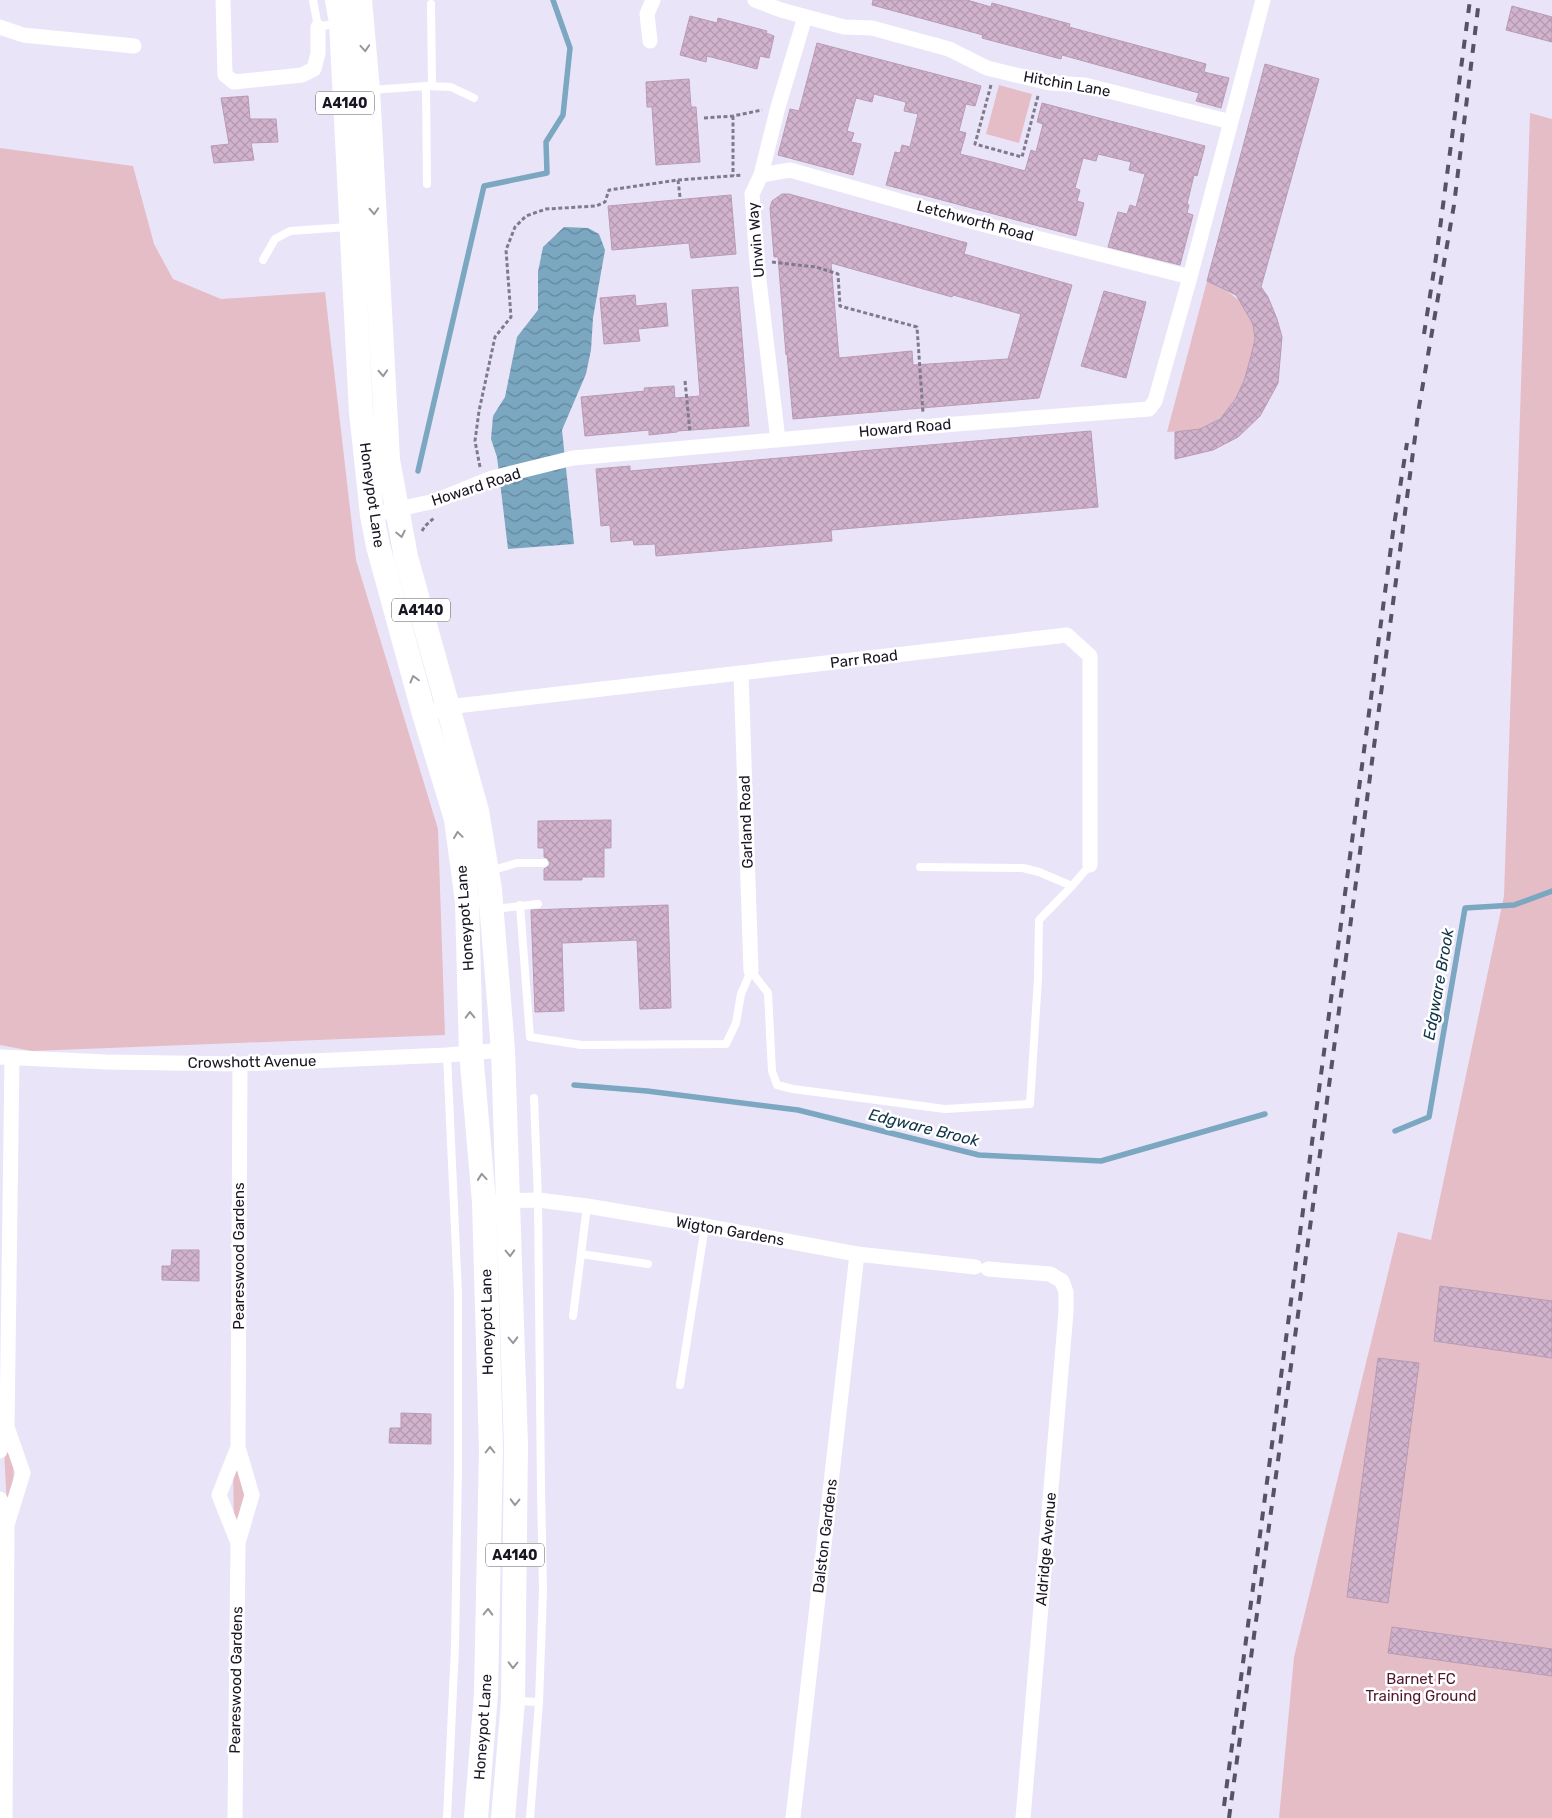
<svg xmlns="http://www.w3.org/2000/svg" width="1552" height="1818" viewBox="0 0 1552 1818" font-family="Rubik,sans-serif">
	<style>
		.green { fill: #e5bdc6 }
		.water { fill: url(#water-waves) }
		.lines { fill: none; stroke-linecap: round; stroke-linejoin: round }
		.stream { stroke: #7ba7c1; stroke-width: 5.5 }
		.building { fill: url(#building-cross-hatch); stroke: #b89bb4; fill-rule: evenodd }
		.path { stroke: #807b8c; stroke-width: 3; stroke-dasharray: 4 2.5; stroke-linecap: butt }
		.lane { stroke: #fff; stroke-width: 8 }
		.street { stroke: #fff; stroke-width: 15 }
		.primary { stroke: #fff; stroke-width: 24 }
		.rail { stroke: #575362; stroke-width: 4; stroke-dasharray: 9 9; stroke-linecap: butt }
		.oneway { stroke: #98969c }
		.labels { text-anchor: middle; stroke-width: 5; stroke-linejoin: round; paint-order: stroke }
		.shield { fill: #fff; stroke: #5e5b64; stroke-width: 1 }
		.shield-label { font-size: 14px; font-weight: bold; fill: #191522 }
		.street-label { font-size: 15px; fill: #191522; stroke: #fff }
		.park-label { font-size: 15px; fill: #53172d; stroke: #fff }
		.water-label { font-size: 16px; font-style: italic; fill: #103549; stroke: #fff }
	</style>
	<defs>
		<pattern id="water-waves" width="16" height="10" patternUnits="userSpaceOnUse" patternTransform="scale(1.25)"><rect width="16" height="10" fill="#7ba7c1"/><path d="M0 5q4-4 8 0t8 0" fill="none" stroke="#64879c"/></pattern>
		<pattern id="building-cross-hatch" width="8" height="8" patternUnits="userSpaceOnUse" patternTransform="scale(1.25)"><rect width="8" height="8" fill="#d1b3cd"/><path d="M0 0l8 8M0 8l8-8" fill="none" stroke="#b399b0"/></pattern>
	</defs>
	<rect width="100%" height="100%" fill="#eae4f9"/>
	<!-- green -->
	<path class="green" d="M999,85L1032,94L1019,143L986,134Z
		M1530,113L1552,119V1818H1279L1294,1657L1398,1232L1431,1240L1504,896Z
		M0,148L133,166L154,244L173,279L221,299L325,292L356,560L438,829L445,1035L32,1051L0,1045Z
		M1207,281C1229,292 1243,298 1253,323C1257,335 1253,349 1250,361C1243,388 1230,419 1201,429C1191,432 1177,431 1167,432Z
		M14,1445L13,1504L7,1508L4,1449Z
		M233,1462L245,1471L243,1527L234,1528Z"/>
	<!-- water -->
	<path class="water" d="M564,227L588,228L599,234L605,250L593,318L591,350L586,374L562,430L574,544L508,549L497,457L491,439L493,416L505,397L517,337L538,310V272L543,247Z"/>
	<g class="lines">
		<!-- stream -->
		<path class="stream" d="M418,471L484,186L547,173L546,142L563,115L570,48L553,0
			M574,1085L647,1091L798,1110L979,1155L1101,1161L1265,1114
			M1395,1131L1429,1117L1465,908L1514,905L1552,891"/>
	</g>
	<!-- building -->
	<path class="building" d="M873,0H967L991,7L992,3L1070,24L1069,27L1206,64L1204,72L1229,78L1221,108L1196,101L1199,93L1062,55L1061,59L993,41L982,38L983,35L872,5Z
		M1512,6L1552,17V42L1506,30Z
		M690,16L717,23L718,18L767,31L766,33L774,36L769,58L760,56L757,69L707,56L706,62L680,55Z
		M817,43L981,86L975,106L966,104L959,131L966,133L960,154L992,162L1025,171L1031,150L1036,152L1043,124L1037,122L1042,103L1205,146L1197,176L1194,175L1187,204L1189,205L1187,213L1193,215L1180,265L1108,247L1118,212L1127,214L1130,205L1136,207L1145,174L1129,170L1131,162L1098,154L1096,161L1083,158L1075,188L1080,190L1077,201L1084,203L1076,236L886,185L895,152L900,153L902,145L910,147L918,114L904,111L906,102L874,94L872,102L856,98L847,131L854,133L851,142L861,144L853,175L778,155L790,109L799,111Z
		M1265,64L1319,79L1261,287L1268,297L1277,319L1282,337L1278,383L1260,416L1238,437L1213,450L1175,459V432L1200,429L1220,419L1235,400L1244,381L1251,356L1255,339L1253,324L1242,305L1236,295L1207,281Z
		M689,79L691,107H696L700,162L656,165L652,107H647L646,82Z
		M248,96L250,119H276L278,142L251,143L254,160L214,163L211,146L229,144L221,98Z
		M782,194H789L967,243L964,254L1072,285L1039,398L793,419L787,354L786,355L778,257H774L770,208L772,201ZM831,263L952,297L953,295L1021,314L1008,359L913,365L912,351L839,358Z
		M731,195L736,254L691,258L689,243L612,250L608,206Z
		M738,287L749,426L677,431V432L649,435V430L585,436L581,397L645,391L644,388L674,386L675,398L700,396L692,290Z
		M1104,291L1146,302L1126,378L1081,366Z
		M635,295L636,306L666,303L668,326L638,329L640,341L604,344L600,298Z
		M1091,431L1098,507L831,530L832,541L656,556L655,544L634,545L633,540L611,542L610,525L601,526L596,469L630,466V471Z
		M611,820V848H604V877H582V880H544V869L549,866L550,863L547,858L544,857V848H538V821Z
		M668,905L671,1008L640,1009L637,940L562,943L564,1011L535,1012L531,910Z
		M172,1250H199V1281L162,1280V1266H171Z
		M1440,1286L1552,1301V1358L1434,1341Z
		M1378,1358L1419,1363L1388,1603L1347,1597Z
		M401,1413L431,1414V1444L389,1443L390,1428H401Z
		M1392,1627L1552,1649V1676L1388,1653Z"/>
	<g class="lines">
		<!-- path -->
		<path class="path" d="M991,85L975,144L1022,157L1038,96
			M733,116V176
			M704,118L733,116L762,110
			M678,180L680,197
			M772,262L816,267L838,274L840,306L917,327L923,413
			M685,381L690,432
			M480,467L475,441L479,411L495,337L511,317L506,250L515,227L526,216L546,209L596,206L605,202L609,190L678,180L742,175
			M422,531L425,526L434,518"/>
		<!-- lane -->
		<path class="lane" d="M313,0L318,27L338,23
			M431,4L432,86
			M426,86L427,184
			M371,90L426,86L451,87L474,98
			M263,260L275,239L290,231L348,227
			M920,867L1023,868L1039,872L1072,886
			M490,871L517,863H544
			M520,905L530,1037L581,1045L726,1044L736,1023L741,994L751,971
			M494,909L538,904
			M751,971L768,993L772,1071L777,1085L793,1089L945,1109L1030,1104L1038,978L1039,920L1072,886L1090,865
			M587,1206L581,1254L648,1264
			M573,1316L581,1254
			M680,1385L705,1226
			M516,1701L539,1702
			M447,1818L455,1647L458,1466V1294L447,1055
			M530,1818L539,1702L543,1591L541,1489L538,1200L534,1098"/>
		<!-- street -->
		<path class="street" d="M223,0L225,75L234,82L302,75L314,69L318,53V27
			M755,0L781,10L844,27L872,28L949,49L987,68L995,70L1050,83L1085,85L1231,122
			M0,27L23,35L134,46
			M650,41L647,14L653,0
			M761,175L790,170L974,222L1190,277
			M778,440L757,264L752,194L761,175L778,107L805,17
			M372,515L435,501L492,478L573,458L956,424L1149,409L1155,401L1190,277L1263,0
			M741,673L751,971
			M424,714L447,707L1067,635L1090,656V865
			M0,1057L106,1062L240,1064L447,1055L503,1050
			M499,1201L538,1200L587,1206L705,1226L857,1254L975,1267
			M988,1269L1050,1274L1062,1281L1066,1292V1312L1023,1818
			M0,1451L7,1427L12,1059
			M0,1499L7,1525L5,1818
			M7,1525L23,1473L7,1427
			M238,1543L252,1495L238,1447
			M235,1818L238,1543L219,1495L238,1447L240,1064
			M793,1818L857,1254"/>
		<!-- primary -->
		<path class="primary" d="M337,0L341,22L361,412L372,515L378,546L424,714L456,819L467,902L471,1052L484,1202L491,1449L486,1694L476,1818
			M360,0L368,90L388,460L406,557L477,811L490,890L503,1050L516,1446L513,1701L503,1818"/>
		<!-- rail -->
		<path class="rail" d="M1424,334L1437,251L1470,0
			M1224,1806L1393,532L1407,443
			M1229,1818L1317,1176L1419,407L1454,205L1479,0"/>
	</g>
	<!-- one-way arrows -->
	<defs><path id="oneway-chevron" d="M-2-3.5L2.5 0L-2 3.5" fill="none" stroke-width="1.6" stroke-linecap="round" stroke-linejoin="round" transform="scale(1.25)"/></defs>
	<g class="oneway">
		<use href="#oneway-chevron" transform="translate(365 48) rotate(86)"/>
		<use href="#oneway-chevron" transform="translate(374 211) rotate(87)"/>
		<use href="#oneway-chevron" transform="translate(383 373) rotate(87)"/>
		<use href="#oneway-chevron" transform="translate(401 534) rotate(78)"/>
		<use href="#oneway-chevron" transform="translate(414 679) rotate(-105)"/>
		<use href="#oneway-chevron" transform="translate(458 835) rotate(-98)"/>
		<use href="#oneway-chevron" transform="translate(470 1015) rotate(-91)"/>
		<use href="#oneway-chevron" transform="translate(482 1177) rotate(-95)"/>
		<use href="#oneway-chevron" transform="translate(510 1253) rotate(88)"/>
		<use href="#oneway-chevron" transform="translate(513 1340) rotate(88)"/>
		<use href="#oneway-chevron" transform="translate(490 1450) rotate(-90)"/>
		<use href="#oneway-chevron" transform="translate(515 1502) rotate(91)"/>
		<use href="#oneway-chevron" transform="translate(488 1612) rotate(-89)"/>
		<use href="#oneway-chevron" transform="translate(513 1665) rotate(91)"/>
	</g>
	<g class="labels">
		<!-- shield labels -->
		<g class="shield">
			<rect x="316" y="91.5" width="58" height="23" rx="4"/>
			<rect x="392" y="598.5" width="58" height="23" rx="4"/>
			<rect x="486" y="1543.5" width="58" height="23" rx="4"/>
		</g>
		<g class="shield-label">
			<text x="345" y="108">A4140</text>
			<text x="421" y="615">A4140</text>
			<text x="515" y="1560">A4140</text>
		</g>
		<!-- street labels -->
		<g class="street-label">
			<text transform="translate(1067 84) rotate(10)" y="5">Hitchin Lane</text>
			<text transform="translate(975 221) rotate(15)" y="5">Letchworth Road</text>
			<text transform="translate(756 240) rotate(-95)" y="5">Unwin Way</text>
			<text transform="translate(905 428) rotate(-5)" y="5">Howard Road</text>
			<text transform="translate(476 487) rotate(-18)" y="5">Howard Road</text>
			<text transform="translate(372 495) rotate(82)" y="5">Honeypot Lane</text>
			<text transform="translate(864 659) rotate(-7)" y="5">Parr Road</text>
			<text transform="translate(746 822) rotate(-92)" y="5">Garland Road</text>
			<text transform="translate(465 918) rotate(-94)" y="5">Honeypot Lane</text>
			<text transform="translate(252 1062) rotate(-1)" y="5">Crowshott Avenue</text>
			<text transform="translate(730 1231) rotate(10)" y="5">Wigton Gardens</text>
			<text transform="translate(239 1256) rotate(-90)" y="5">Peareswood Gardens</text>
			<text transform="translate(487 1322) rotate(-91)" y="5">Honeypot Lane</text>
			<text transform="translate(825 1536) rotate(-83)" y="5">Dalston Gardens</text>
			<text transform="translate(1046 1549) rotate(-85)" y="5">Aldridge Avenue</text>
			<text transform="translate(236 1680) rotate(-89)" y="5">Peareswood Gardens</text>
			<text transform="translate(483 1727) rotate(-86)" y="5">Honeypot Lane</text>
		</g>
		<!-- park labels -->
		<g class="park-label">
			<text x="1421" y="1684">Barnet FC<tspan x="1421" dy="17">Training Ground</tspan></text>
		</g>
		<!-- water labels -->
		<g class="water-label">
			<text transform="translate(1438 984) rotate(-80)" y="6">Edgware Brook</text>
			<text transform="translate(924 1127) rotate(14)" y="6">Edgware Brook</text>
		</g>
	</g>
</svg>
